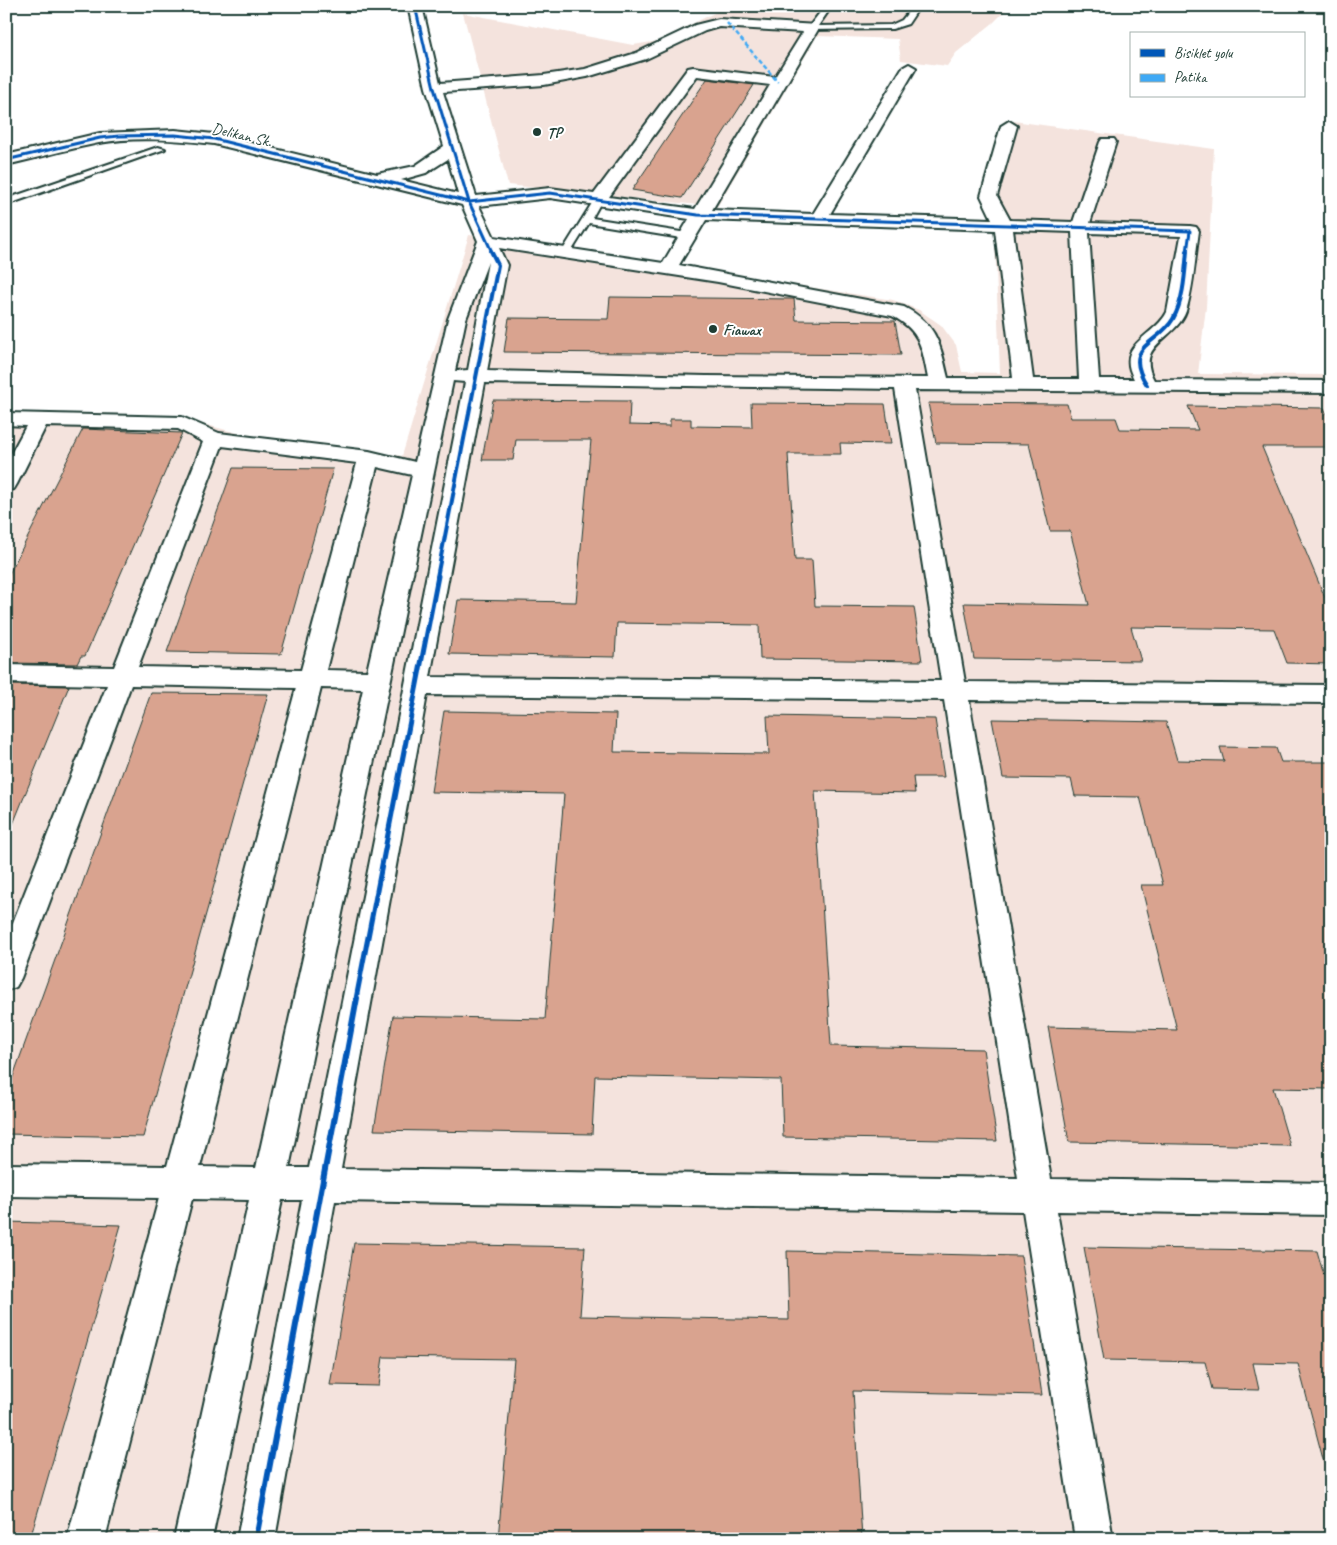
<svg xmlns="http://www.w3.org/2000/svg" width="1337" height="1545" viewBox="0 0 1337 1545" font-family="Caveat,sans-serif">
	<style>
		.built { fill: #f4e3dd }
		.building { fill: #d9a38f; stroke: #1f3d34 }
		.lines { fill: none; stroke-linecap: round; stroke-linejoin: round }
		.lane-casing { stroke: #1f3d34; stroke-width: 4 }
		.street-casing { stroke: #1f3d34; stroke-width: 4 }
		.lane { fill: #fff; fill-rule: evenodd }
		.street { fill: #fff; fill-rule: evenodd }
		.quiet { stroke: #3fa9f5; stroke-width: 2.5; stroke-dasharray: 4.5 2.5; stroke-linecap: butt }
		.cycleway-far3-casing { stroke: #fff; stroke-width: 5 }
		.cycleway-far2-casing { stroke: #fff; stroke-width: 6 }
		.cycleway-far1-casing { stroke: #fff; stroke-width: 8 }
		.cycleway-casing { stroke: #fff; stroke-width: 9 }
		.cycleway-far3 { stroke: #0057b8; stroke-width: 3 }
		.cycleway-far2 { stroke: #0057b8; stroke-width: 4 }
		.cycleway-far1 { stroke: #0057b8; stroke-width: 5 }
		.cycleway { stroke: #0057b8; stroke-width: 6 }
		.poi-dot { fill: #1f3d34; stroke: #fff; stroke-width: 2 }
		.labels { text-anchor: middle; stroke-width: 4; stroke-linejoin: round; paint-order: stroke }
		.far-poi-label { font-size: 16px; font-weight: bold; fill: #1f3d34; stroke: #fff; text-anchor: start }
		.far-street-label { font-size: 16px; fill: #1f3d34; stroke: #fff }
	</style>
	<rect width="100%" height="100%" fill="#fff"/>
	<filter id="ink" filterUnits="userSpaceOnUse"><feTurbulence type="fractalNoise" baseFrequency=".02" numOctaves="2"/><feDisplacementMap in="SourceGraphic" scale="10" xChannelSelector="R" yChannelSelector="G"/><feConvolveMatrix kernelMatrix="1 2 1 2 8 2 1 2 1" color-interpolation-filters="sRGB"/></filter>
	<g filter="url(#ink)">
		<!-- built -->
		<path class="built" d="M728,6H1010L993,23L956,53L947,66L901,60L898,39L817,36L717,207L508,185L463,13L633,45L658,41Z
			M1006,120L1214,149L1206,307L1198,374L1331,375V1539H6V412L180,418L249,436L402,456L469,235L893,300L919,310L941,325L956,345L962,372L1000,373L994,216Z"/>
		<!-- building -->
		<path class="building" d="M707,79L754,85L682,198L632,190Z
			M610,297L794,299L796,320L895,321L901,355L504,352L509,318L608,319Z
			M493,400L630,401L629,425L670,426V419H691V426L752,427L751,403L885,404L891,444L840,443L841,454H788L795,560H812L815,606L914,607L922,661L760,659L759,625L617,623L615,657L449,654L458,600L576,602L591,440H516L513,460H482Z
			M928,403L1067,404L1071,418H1116L1120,429L1198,430L1188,406L1324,408L1331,422V447H1262L1331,612V664L1287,663L1274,629L1131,627L1141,661L974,659L964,603L1089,605L1070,531H1050L1029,444L936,443Z
			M83,429L182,433L85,656H81L77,664L6,663V580Z
			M233,468L333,469L281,654L167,652Z
			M6,685L69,686L7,839H6Z
			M151,693L268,694L143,1137L6,1134V1096Z
			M444,711L616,714L614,752L769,754L767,716L935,719L944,777H913L915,793L815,791L831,1046L983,1049L997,1141L783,1137L781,1080L595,1076L592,1134L374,1130L393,1016L545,1019L564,794L431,792Z
			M992,719L1166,722L1177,760L1224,761L1220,747L1276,748L1281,762H1331V1089L1273,1088L1290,1146L1069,1142L1048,1027L1177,1030L1141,885H1163L1140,797L1075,796L1071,779L1003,778Z
			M6,1222L121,1225L30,1539H6Z
			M354,1243L585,1247L580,1316L789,1320L787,1251L1021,1256L1042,1395L853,1391L862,1539H498L514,1359L383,1357L379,1386L330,1385Z
			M1084,1247L1317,1251L1331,1300V1462L1324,1463L1298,1364L1253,1363L1259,1390L1212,1389L1205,1362L1104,1360Z"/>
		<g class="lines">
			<!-- lane casing -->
			<g class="lane-casing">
				<path id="lane" d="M825,6H832L818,26L891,25L902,20L913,6H920L908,24L892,29L809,30L808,28Z
					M158,147L165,149L6,205V199Z
					M598,197L602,200L592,218L687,233L692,236L687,239L589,223L569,255H563L561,253L594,200Z"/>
			</g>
			<!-- street casing -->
			<g class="street-casing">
				<path id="street" d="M408,6H422L440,83L544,75L585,69L636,53L695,25L719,19L817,25L819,28L712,210L813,214L902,68L909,64L916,68L830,214L992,219L981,196L1001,126L1009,121L1017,126L997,196L1010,220L1073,222L1100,142L1102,139H1114L1116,142L1090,223L1190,226L1196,227L1199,231C1195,257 1194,285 1186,311C1176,340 1134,344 1154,380L1331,381V393L915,390L965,682L1331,685V703L969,700L1051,1179L1331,1183V1215L1057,1211L1113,1539H1075L1023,1211L335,1201L275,1539H237L302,1200H282L212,1539H174L249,1200L192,1199L105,1539H67L159,1198L6,1196V1164L167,1166L296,688L131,685L21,978L16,987L6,991V940L107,685L6,683V665L114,667L203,442L178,429L46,426L17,484L14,489L6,491V463L26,426L6,425V413L182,417L219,433L369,451L415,462L448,319L478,241L462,205L214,144C177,140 137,136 99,143C68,149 37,158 6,165V155L100,133L175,130L214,134L377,174L415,166L444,146L426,88ZM719,27L803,32L775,77L693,67L688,68L594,194L550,188L476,196L443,92L544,85L587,77L646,59L705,31ZM697,76L770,85L695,209L609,197ZM448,159L458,194L401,180L426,173ZM550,198L689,219L663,263L494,237L479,206ZM706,220L995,230L1013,378H948C940,344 937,324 904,307L679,265ZM1013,230L1072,232L1079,379H1033ZM1089,233L1181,236L1167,312C1155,337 1114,343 1134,379H1099ZM499,248L718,282L892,316C921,331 922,348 928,378L706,376L487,371L507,265ZM488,262L468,370L455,371L466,319ZM453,381L465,382L309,1168H289ZM485,383L895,389L941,681L430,677ZM222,446L357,463L301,670L138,667ZM377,467L412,475L367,671L326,670ZM321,688L363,689L256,1168L200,1167ZM427,695L944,700L1018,1178L341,1169Z"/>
			</g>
			<!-- lane -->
			<use href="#lane" class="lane"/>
			<!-- street -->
			<use href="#street" class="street"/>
			<!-- quiet -->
			<path class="quiet" d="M727,23L778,82"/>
			<!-- cycleway-far3 casing -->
			<g class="cycleway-far3-casing">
				<path id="cycleway-far3" d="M415,6L434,88L469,202L492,252
					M6,160L100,138L119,136L175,135L214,139L469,202L550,193L698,215L1190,231L1187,252"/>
			</g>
			<!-- cycleway-far2 casing -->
			<g class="cycleway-far2-casing">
				<path id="cycleway-far2" d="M1147,385C1121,345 1158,345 1173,319C1184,300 1185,272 1187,251
					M437,577L498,265L491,251"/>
			</g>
			<!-- cycleway-far1 casing -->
			<g class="cycleway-far1-casing">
				<path id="cycleway-far1" d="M356,999L438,576"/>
			</g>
			<!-- cycleway casing -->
			<g class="cycleway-casing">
				<path id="cycleway" d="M256,1539L357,998"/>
			</g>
			<!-- cycleway-far3 -->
			<use href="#cycleway-far3" class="cycleway-far3"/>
			<!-- cycleway-far2 -->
			<use href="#cycleway-far2" class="cycleway-far2"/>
			<!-- cycleway-far1 -->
			<use href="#cycleway-far1" class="cycleway-far1"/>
			<!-- cycleway -->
			<use href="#cycleway" class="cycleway"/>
		</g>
	</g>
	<!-- markers -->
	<g class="poi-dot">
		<circle cx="537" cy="132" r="5"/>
		<circle cx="713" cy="329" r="5"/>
	</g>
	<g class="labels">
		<!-- far-poi labels -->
		<g class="far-poi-label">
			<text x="547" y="138">TP</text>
			<text x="723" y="335">Fiawax</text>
		</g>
		<!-- far-street labels -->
		<g class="far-street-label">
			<text transform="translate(242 134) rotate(13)" y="6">Delikan Sk.</text>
		</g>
	</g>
	<!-- margin -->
	<rect width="1337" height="1545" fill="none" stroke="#fff" stroke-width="25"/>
	<rect x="12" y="12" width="1312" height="1520" fill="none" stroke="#1f3d34" stroke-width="2" filter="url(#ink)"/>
	<!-- legend -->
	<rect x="1130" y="32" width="175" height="65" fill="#ffffff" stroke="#a5b1ae"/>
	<rect x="1140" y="49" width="25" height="8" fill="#0057b8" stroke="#a5b1ae"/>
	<text x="1174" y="58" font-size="15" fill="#1f3d34">Bisiklet yolu</text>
	<rect x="1140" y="74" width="25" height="8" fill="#3fa9f5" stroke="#a5b1ae"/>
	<text x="1174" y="82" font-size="15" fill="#1f3d34">Patika</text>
</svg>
